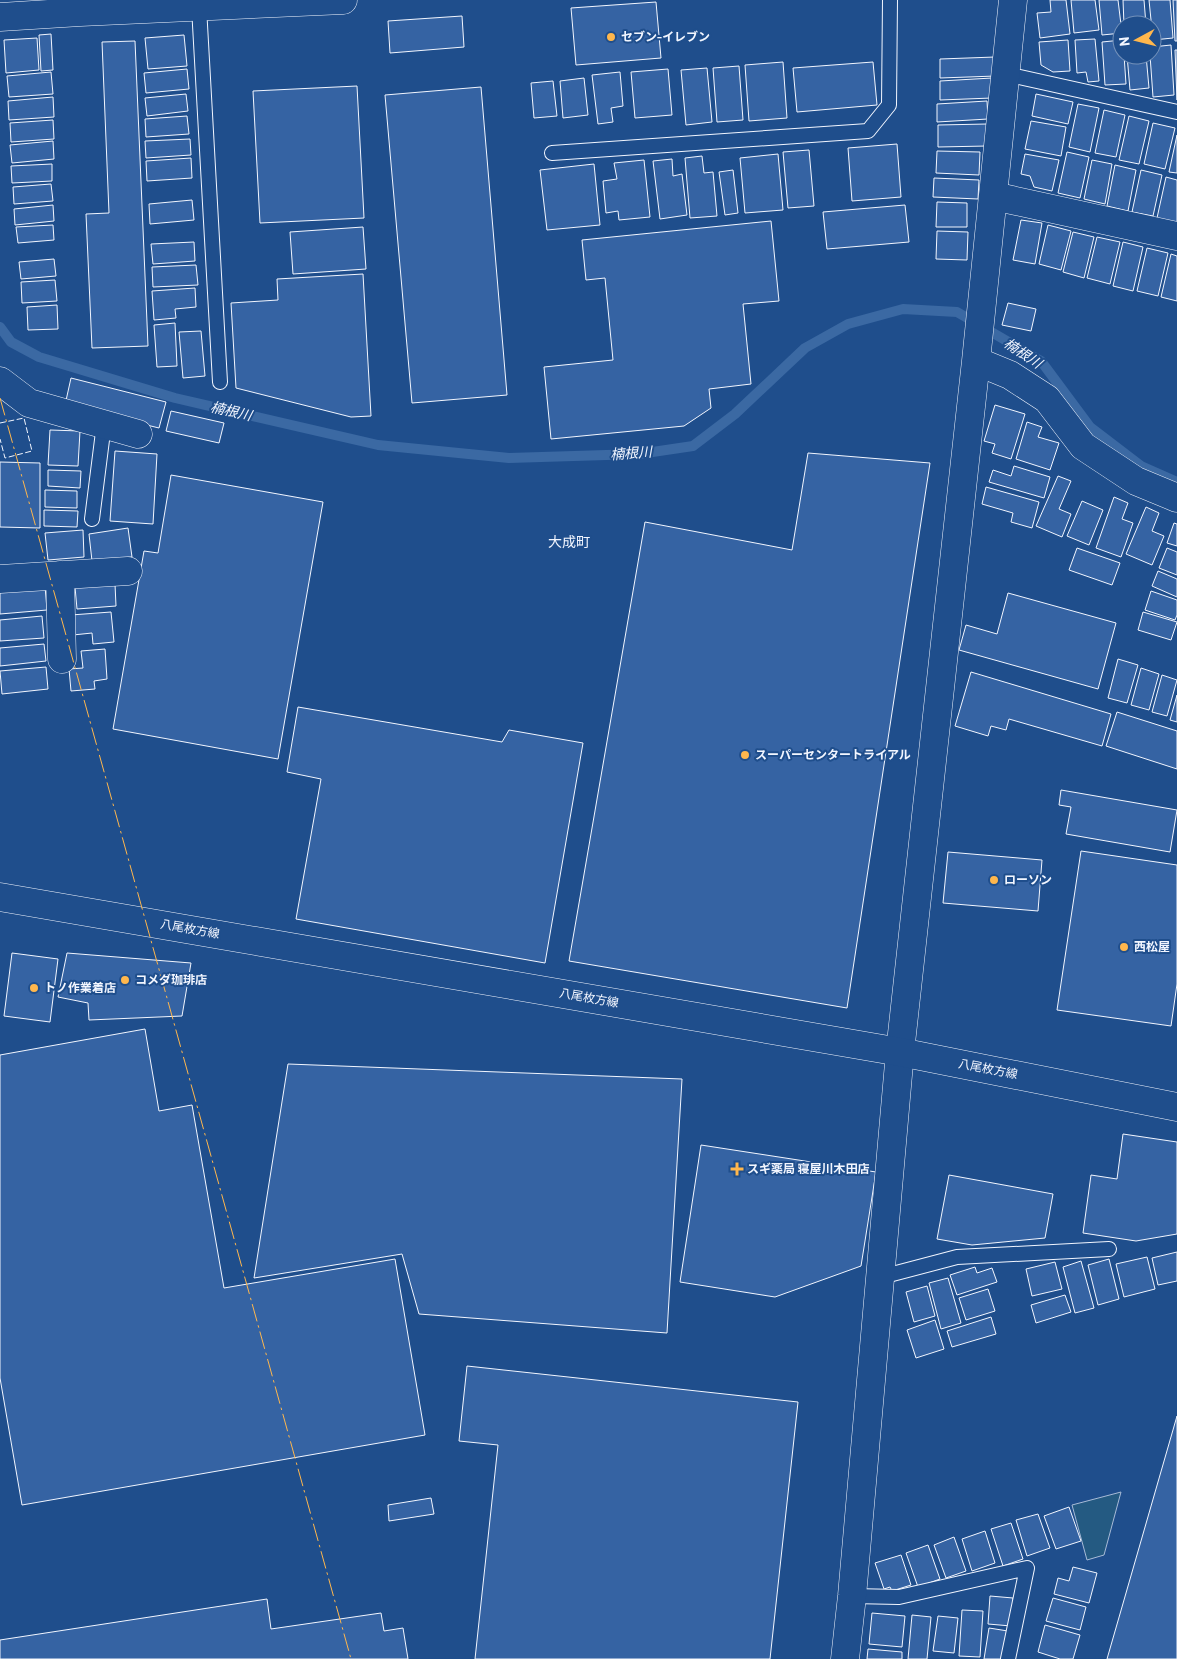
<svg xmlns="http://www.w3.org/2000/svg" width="1177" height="1659" viewBox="0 0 1177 1659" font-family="Barlow,'Noto Sans JP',sans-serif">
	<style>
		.green { fill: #245a82; stroke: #a8bbd7 }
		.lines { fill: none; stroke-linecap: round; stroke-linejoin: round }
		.stream { stroke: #3b69a3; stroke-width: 10 }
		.building { fill: #3563a3; stroke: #f2f6ff }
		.service-casing { stroke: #f2f6ff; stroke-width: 16 }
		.minor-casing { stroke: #f2f6ff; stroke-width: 29 }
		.tertiary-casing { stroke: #f2f6ff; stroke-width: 29 }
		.primary-casing { stroke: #f2f6ff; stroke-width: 29 }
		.service { stroke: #1f4e8c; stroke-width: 14 }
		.minor { stroke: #1f4e8c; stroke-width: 28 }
		.tertiary { stroke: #1f4e8c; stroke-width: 28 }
		.primary { stroke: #1f4e8c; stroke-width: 28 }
		.fence { stroke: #f2f6ff; stroke-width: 1; stroke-dasharray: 6 2.5; stroke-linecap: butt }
		.power { stroke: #ffb74d; stroke-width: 1; stroke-dasharray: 18 4 2.5 4; stroke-linecap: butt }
		.poi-dot { fill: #ffb74d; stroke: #1f4e8c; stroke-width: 2 }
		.labels { text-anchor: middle; stroke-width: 4; stroke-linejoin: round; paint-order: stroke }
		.poi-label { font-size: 12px; font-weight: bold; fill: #f2f6ff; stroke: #1f4e8c; text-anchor: start }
		.street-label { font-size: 12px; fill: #f2f6ff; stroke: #1f4e8c }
		.water-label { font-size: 14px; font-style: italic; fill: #f2f6ff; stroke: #1f4e8c }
		.neighbourhood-label { font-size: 14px; fill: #f2f6ff; stroke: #1f4e8c }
	</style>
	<rect width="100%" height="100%" fill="#1f4e8c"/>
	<!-- green -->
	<path class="green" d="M1121,1492L1104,1555L1087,1560L1072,1505Z"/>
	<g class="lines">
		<!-- stream -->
		<path class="stream" d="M0,327L11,342L39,357L175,398L378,445L509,458L639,454L693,446L735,414L805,348L848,324L903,309L957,312L1041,361L1090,427L1141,466L1177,482"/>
	</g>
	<!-- building -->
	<path class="building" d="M1050,0H1066L1070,34L1040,38L1037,13L1051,12Z
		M1071,0H1095L1099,30L1074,33Z
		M1099,0H1118L1122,33L1102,35Z
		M1123,0H1144L1146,25H1124Z
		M1149,0H1170L1173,38L1153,40Z
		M1173,0H1177V41H1175Z
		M656,2L661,58L576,65L571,8Z
		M462,16L464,47L390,53L388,21Z
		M51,34L53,70L41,71L39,35Z
		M184,35L187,66L148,69L145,38Z
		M37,38L39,70L6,73L4,40Z
		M1095,39L1099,81L1088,82L1086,72L1077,73L1075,40Z
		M1068,40L1070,71L1053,72L1041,65L1039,42Z
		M1122,40V55H1124L1126,84L1105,85L1102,42Z
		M135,41L148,346L92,348L86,214L109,213L102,42Z
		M1171,45L1174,95L1153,97L1150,55H1152V47Z
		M1175,50H1177V100Z
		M1127,55H1146L1149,88L1130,90Z
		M995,57L996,76L940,78V59Z
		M783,62L787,118L749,121L745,65Z
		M873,62L877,105L797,112L793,68Z
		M739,66L743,120L717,122L713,68Z
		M707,68L712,122L686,125L681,70Z
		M187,69L189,89L146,93L144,73Z
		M668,69L672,115L635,118L631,72Z
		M51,72L53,94L9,97L7,76Z
		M620,72L623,106L611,108L613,122L598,124L592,75Z
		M584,78L588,115L563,118L560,81Z
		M992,78V98L940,100V81Z
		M553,81L557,116L534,118L531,83Z
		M357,86L364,218L260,223L253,91Z
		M481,87L507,395L412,403L385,95Z
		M186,94L188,111L147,116L145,98Z
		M1036,94L1073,102L1068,124L1032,116Z
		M53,97L54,117L9,120L8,101Z
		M987,101L988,119L937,122V104Z
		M1078,104L1099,108L1090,152L1069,147Z
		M1104,110L1125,115L1116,157L1095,153Z
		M187,116L189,134L146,137L145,119Z
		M1129,116L1149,121L1139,164L1119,160Z
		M53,120L54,139L11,142L10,123Z
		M1031,121L1066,127L1061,156L1025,149Z
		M1153,123L1175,128L1165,169L1144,164Z
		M987,124V146L938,147V125Z
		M1177,135V173L1169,172Z
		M190,139L191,155L146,158L145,141Z
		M53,141L54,159L12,163L10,145Z
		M897,144L901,197L852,201L848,148Z
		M809,150L814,206L788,208L783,152Z
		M937,151L980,152L979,175L936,173Z
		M1067,152L1089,157L1080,198L1058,193Z
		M778,154L783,210L745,213L740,158Z
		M1025,154L1059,160L1052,191L1034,187L1030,176L1021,174Z
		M702,156L704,173L713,172L717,216L690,218L685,158Z
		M191,158L192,178L147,181L146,161Z
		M672,159L673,176L682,174L687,215L660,219L653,161Z
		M644,160L650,217L619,220L618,211L606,213L603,181L617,179L614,163Z
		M1092,160L1112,164L1105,204L1084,199Z
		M52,164V181L12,183L11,166Z
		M594,164L600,225L547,230L540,170Z
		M1115,165L1136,170L1128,211L1107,206Z
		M733,170L738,213L725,215L719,172Z
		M1141,170L1162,175L1153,216L1132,212Z
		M1166,177L1177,180V223L1157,218Z
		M934,178L979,180L978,199L933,197Z
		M51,184L53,201L14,204L13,187Z
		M192,200L194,220L150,224L149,204Z
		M937,202L967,203V227H936Z
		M53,205L54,221L15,225L14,209Z
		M905,205L909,242L827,249L823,212Z
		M1021,220L1042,223L1035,264L1013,260Z
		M771,221L779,301L743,304L751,384L709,389L711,408L684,426L551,439L544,367L613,360L605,278L586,280L582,240Z
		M53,225L54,240L18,243L16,227Z
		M1048,225L1071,231L1061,270L1039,264Z
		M363,227L366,269L293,274L290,232Z
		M937,231L968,232L967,260L936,259Z
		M1073,232L1094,237L1084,278L1063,272Z
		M1097,237L1120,242L1110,284L1087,278Z
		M194,242L195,261L153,264L151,244Z
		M1123,242L1143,247L1133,291L1113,286Z
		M1147,248L1168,253L1158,296L1137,291Z
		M1171,254L1177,256V301L1161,297Z
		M54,259L56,276L21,279L19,262Z
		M196,265L198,285L153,287L152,267Z
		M363,274L371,416L351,417L236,388L231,303L278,300L277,279Z
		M55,280L57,301L22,303L21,282Z
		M195,288L196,307L175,309L176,318L154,320L152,291Z
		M1008,303L1036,309L1031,331L1002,325Z
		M57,305L58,329L28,330L27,307Z
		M175,323L177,366L157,367L154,325Z
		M201,331L205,376L183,378L179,332Z
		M71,378L166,402L159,428L65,405Z
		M995,405L1025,414L1011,459L992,453L995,444L984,441Z
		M171,411L224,423L219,443L166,431Z
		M1027,422L1042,427L1038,437L1059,443L1050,470L1016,459Z
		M50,430L80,431L78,466L48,465Z
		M115,451L157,454L153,524L110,521Z
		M808,453L930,463L847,1008L569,961L645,522L792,550Z
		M0,462L40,463V528L0,527Z
		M1014,466L1050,477L1044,498L989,482L993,470L1011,476Z
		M48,470L81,471L80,488L48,486Z
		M171,475L323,502L278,759L113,729L144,551L158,553Z
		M1058,476L1071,481L1059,509L1071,514L1062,537L1036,526Z
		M986,487L1039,502L1032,528L1011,522L1013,513L982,504Z
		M45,490L77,491V508L45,507Z
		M1114,497L1128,503L1122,519L1133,523L1121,557L1096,548Z
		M1082,501L1103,510L1089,545L1067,536Z
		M1146,507L1159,513L1152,531L1164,536L1152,565L1126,554Z
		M44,510L78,511L77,527L44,526Z
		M1174,523L1177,524V546L1167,543Z
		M128,528L132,557L92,561L89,534Z
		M83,530L84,557L48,560L45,533Z
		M1077,548L1120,563L1112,585L1069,570Z
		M1167,548L1177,552V575L1159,568Z
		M1158,571L1177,579V597L1152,586Z
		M115,584L116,606L77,609L75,587Z
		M45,586L47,610L0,614V590Z
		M1151,591L1177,600V615L1175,620L1145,610Z
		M1008,593L1116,623L1098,689L959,650L966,625L997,634Z
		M111,612L114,642L93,644L92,633L73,635L71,615Z
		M1143,612L1177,622L1171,640L1138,630Z
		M42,616L44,638L0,641V620Z
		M44,644L46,661L0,666V648Z
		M105,649L107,679L94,681L95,689L71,691L69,669L83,668L81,651Z
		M1118,659L1138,665L1127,703L1108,698Z
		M46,667L48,689L2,694L0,671Z
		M1141,668L1159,674L1149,710L1131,705Z
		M971,672L1111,714L1102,746L1009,719L1006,730L991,726L988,736L955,726Z
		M1162,675L1177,680L1167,716L1152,712Z
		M1177,695V722L1170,720Z
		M298,707L502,742L509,730L583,743L545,963L296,919L321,779L287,772Z
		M1117,712L1177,731V769L1106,746Z
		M1061,790L1177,810L1170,852L1066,834L1071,807L1059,805Z
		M1081,851L1177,865V984L1171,1026L1057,1010Z
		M948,852L1042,860L1038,911L943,903Z
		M12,953L58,959L50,1022L4,1016Z
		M67,953L191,963L182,1016L89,1020L88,1003L58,997Z
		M145,1029L159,1111L192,1105L224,1288L395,1259L425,1435L22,1505L0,1378V1055Z
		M288,1064L682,1079L667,1333L419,1314L402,1254L254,1278Z
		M1123,1134L1177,1142V1234L1136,1241L1083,1233L1091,1175L1117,1179Z
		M701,1145L876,1172L861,1266L775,1297L680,1282Z
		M949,1175L1053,1194L1045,1238L972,1245L937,1239Z
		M1177,1252V1281L1158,1285L1152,1258Z
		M1147,1257L1155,1289L1124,1297L1116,1264Z
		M1109,1259L1119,1299L1098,1305L1088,1265Z
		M1081,1261L1094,1308L1075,1313L1063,1267Z
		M1055,1262L1062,1289L1032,1296L1026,1269Z
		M975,1267L977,1273L992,1268L997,1282L957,1295L950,1275Z
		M948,1278L961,1323L941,1329L929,1283Z
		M927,1286L935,1316L914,1322L906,1292Z
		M988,1289L995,1311L966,1320L959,1298Z
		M1065,1295L1071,1312L1036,1323L1031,1305Z
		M991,1317L996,1334L952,1347L947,1331Z
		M935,1320L944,1349L916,1358L907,1330Z
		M467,1366L798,1402L770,1659H475L498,1445L459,1441Z
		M1177,1416V1659H1107Z
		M431,1498L434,1514L389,1521L388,1505Z
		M1069,1507L1081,1541L1056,1549L1044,1516Z
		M1038,1514L1050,1548L1027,1556L1016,1520Z
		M1011,1523L1023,1559L1003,1566L991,1529Z
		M985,1531L995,1563L972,1571L962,1539Z
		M954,1537L966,1571L946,1578L934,1545Z
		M928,1545L940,1579L918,1587L906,1553Z
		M901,1555L911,1585L892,1591L890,1587L884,1589L875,1563Z
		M1073,1567L1097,1573L1089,1603L1054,1594L1058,1578L1069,1581Z
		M990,1596L1013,1598L1011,1626L988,1624Z
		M1053,1598L1086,1607L1080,1630L1046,1621Z
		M267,1599L271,1629L381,1613L384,1631L403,1628L408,1659H0V1640Z
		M962,1610L983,1611L980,1657L959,1656Z
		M872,1613L905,1616L902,1647L869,1644Z
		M912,1615L931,1617L927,1659H908Z
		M938,1616L958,1618L954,1653L933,1651Z
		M1045,1625L1080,1635L1073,1659H1060L1038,1652Z
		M989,1628L1008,1631L1004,1659H984Z
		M868,1649L902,1652V1659H867Z"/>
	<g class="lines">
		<!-- service casing -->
		<g class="service-casing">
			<path id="service" d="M199,7L220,382
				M1006,74L1177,112
				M552,153L868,131L889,105L890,0
				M92,519L104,424
				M881,1277L957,1257L1109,1249
				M852,1596L899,1597L1027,1568L1008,1659"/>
		</g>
		<!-- minor casing -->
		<g class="minor-casing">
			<path id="minor" d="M993,196L1177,236
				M976,361L1010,375L1047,399L1083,446L1136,481L1177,498
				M0,381L29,403L138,434
				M60,575L62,659
				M0,579L128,571
				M845,1659L852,1596L900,1052L976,361L1013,0"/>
		</g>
		<!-- tertiary casing -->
		<g class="tertiary-casing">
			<path id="tertiary" d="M0,17L80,12L343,0"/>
		</g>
		<!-- primary casing -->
		<g class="primary-casing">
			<path id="primary" d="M0,897L900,1052L1177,1107"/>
		</g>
		<!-- service -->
		<use href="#service" class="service"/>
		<!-- minor -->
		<use href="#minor" class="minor"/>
		<!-- tertiary -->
		<use href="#tertiary" class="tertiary"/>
		<!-- primary -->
		<use href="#primary" class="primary"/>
		<!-- fence -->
		<path class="fence" d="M0,423L24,418L32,451L5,458L0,439"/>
		<!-- power -->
		<path class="power" d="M0,398L351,1659"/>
	</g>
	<!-- markers -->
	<g class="poi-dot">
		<circle cx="611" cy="37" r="5"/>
		<circle cx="745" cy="755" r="5"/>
		<circle cx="994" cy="880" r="5"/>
		<circle cx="1124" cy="947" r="5"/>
		<circle cx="125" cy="980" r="5"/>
		<circle cx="34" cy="988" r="5"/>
		<path d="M734.5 1161.5h5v5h5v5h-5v5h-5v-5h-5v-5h5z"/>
	</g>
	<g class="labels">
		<!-- poi labels -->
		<g class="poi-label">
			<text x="621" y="41">セブン-イレブン</text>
			<text x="755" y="759">スーパーセンタートライアル</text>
			<text x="1004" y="884">ローソン</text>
			<text x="1134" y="951">西松屋</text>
			<text x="135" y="984">コメダ珈琲店</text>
			<text x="44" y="992">トノ作業着店</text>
			<text x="747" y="1173">スギ薬局 寝屋川木田店</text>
		</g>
		<!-- street labels -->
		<g class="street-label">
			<text transform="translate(190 929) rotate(10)" y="4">八尾枚方線</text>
			<text transform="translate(589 998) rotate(10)" y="4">八尾枚方線</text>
			<text transform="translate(988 1069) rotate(11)" y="4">八尾枚方線</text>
		</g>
		<!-- water labels -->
		<g class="water-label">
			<text transform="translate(1023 353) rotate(34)" y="5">楠根川</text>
			<text transform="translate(231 411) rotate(13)" y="5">楠根川</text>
			<text transform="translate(631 453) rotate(-4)" y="5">楠根川</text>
		</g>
		<!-- neighbourhood labels -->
		<g class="neighbourhood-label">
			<text x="569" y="547">大成町</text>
		</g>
	</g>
	<!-- north arrow -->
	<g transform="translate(1137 40) rotate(263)"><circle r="24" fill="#1f4e8c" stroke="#7391ba"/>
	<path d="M0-4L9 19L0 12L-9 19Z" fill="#ffb74d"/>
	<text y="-8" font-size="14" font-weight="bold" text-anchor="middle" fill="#f2f6ff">N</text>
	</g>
</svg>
